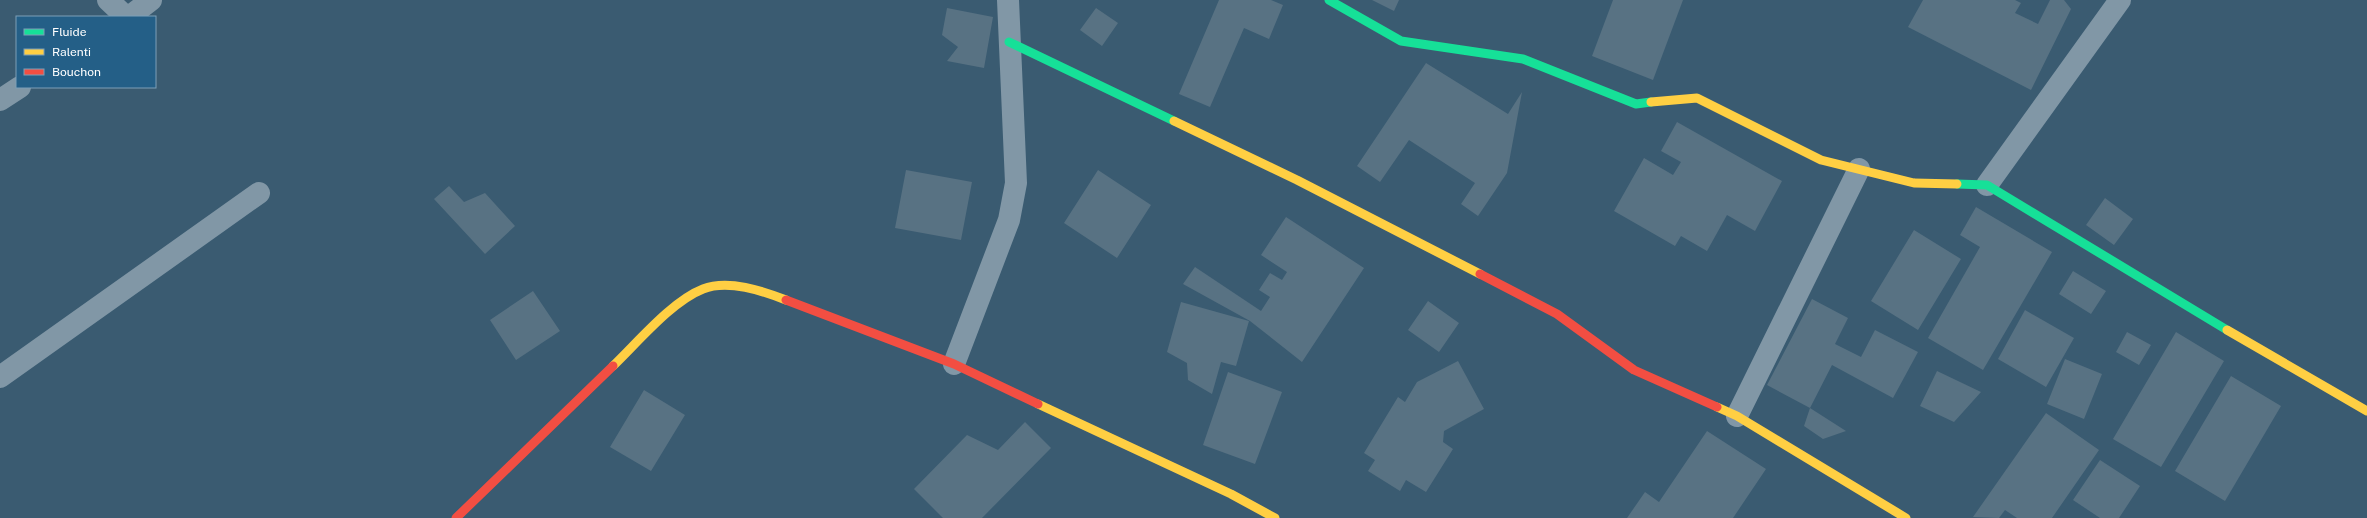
<svg xmlns="http://www.w3.org/2000/svg" width="2367" height="518" viewBox="0 0 2367 518" font-family="'Public Sans',sans-serif">
	<style>
		.building { fill: #587283 }
		.lines { fill: none; stroke-linecap: round; stroke-linejoin: round }
		.street { stroke: #8197a6; stroke-width: 22 }
		.fast { stroke: #16e098; stroke-width: 9 }
		.slow { stroke: #ffcf43; stroke-width: 9 }
		.jam { stroke: #f24e42; stroke-width: 9 }
	</style>
	<rect width="100%" height="100%" fill="#3a5b71"/>
	<!-- building -->
	<path class="building" d="M1219,0H1271L1283,5L1269,39L1244,28L1210,107L1179,94Z
		M1372,0H1399L1394,11Z
		M1613,0H1683L1653,80L1592,56Z
		M1923,0H2015L2021,3L2015,13L2038,24L2050,0H2064L2071,9L2031,90L1908,27Z
		M947,8L993,17L984,68L947,61L958,47L942,35Z
		M1096,8L1118,23L1102,46L1080,30Z
		M1426,63L1508,114L1522,92L1507,173L1478,216L1461,204L1475,183L1409,140L1380,182L1357,166Z
		M1677,122L1782,181L1755,231L1727,215L1707,251L1681,236L1675,246L1614,211L1644,158L1673,175L1681,162L1661,151Z
		M906,170L972,182L961,240L895,228Z
		M1098,170L1151,205L1117,258L1064,223Z
		M449,186L464,202L485,193L515,226L485,254L434,199Z
		M2105,198L2133,219L2114,245L2086,225Z
		M1976,207L2052,252L1983,370L1928,338L1980,247L1960,235Z
		M1286,217L1364,268L1302,362L1250,321L1183,284L1195,267L1261,311L1270,297L1259,290L1270,273L1282,280L1287,272L1261,255Z
		M1914,230L1961,259L1918,330L1871,301Z
		M2073,271L2106,291L2091,314L2059,294Z
		M533,291L560,331L516,360L490,320Z
		M1812,299L1848,318L1835,344L1861,357L1875,330L1918,352L1893,398L1832,365L1810,408L1767,385Z
		M1428,301L1459,323L1439,352L1408,330Z
		M1181,302L1249,321L1236,366L1221,362L1212,394L1188,380L1187,363L1167,352Z
		M2025,310L2074,338L2046,387L1998,359Z
		M2127,332L2151,345L2139,365L2116,352Z
		M2176,332L2224,361L2161,467L2113,439Z
		M2065,359L2102,374L2084,419L2047,404Z
		M1458,361L1484,409L1444,431L1443,442L1453,449L1426,492L1406,480L1400,491L1368,471L1375,460L1364,453L1398,397L1405,402L1417,382Z
		M1937,371L1981,392L1954,422L1920,406Z
		M1228,372L1282,392L1255,464L1203,445Z
		M2231,376L2281,406L2225,501L2175,471Z
		M644,390L685,415L651,471L610,447Z
		M1810,408L1846,431L1823,439L1804,426Z
		M2046,413L2099,450L2052,518H2017L2005,510L1999,518L1973,517Z
		M1025,422L1051,448L982,518H943L914,489L967,435L998,450Z
		M1707,431L1766,469L1733,518H1627L1645,492L1659,502Z
		M2100,460L2140,486L2119,518H2100L2073,500Z"/>
	<g class="lines">
		<!-- street -->
		<path class="street" d="M108,0L126,17
			M129,17L151,0
			M0,100L20,87
			M1987,185L2120,0
			M954,364L1009,220L1016,183L1008,0
			M0,377L259,193
			M1737,416L1859,169"/>
		<!-- fast -->
		<path class="fast" d="M1329,0L1401,41L1523,59L1636,104L1651,102
			M1009,42L1174,121
			M1957,184L1987,185L2227,330"/>
		<!-- slow -->
		<path class="slow" d="M1651,102L1697,98L1821,160L1914,183L1957,184
			M1174,121L1297,180L1480,274
			M2227,330L2367,411
			M613,366C638,342 672,301 703,289C728,279 763,291 786,300
			M1038,404L1231,494L1275,518
			M1717,407L1737,416L1906,518"/>
		<!-- jam -->
		<path class="jam" d="M1480,274L1557,314L1634,370L1717,407
			M786,300L954,364L1038,404
			M456,518L613,366"/>
	</g>
	<!-- legend -->
	<rect x="16" y="16" width="140" height="72" fill="#245f87" stroke="#7c9fb7"/>
	<rect x="24" y="29" width="20" height="6" fill="#16e098" stroke="#7c9fb7"/>
	<text x="52" y="36" font-size="12" fill="#ffffff">Fluide</text>
	<rect x="24" y="49" width="20" height="6" fill="#ffcf43" stroke="#7c9fb7"/>
	<text x="52" y="56" font-size="12" fill="#ffffff">Ralenti</text>
	<rect x="24" y="69" width="20" height="6" fill="#f24e42" stroke="#7c9fb7"/>
	<text x="52" y="76" font-size="12" fill="#ffffff">Bouchon</text>
</svg>
